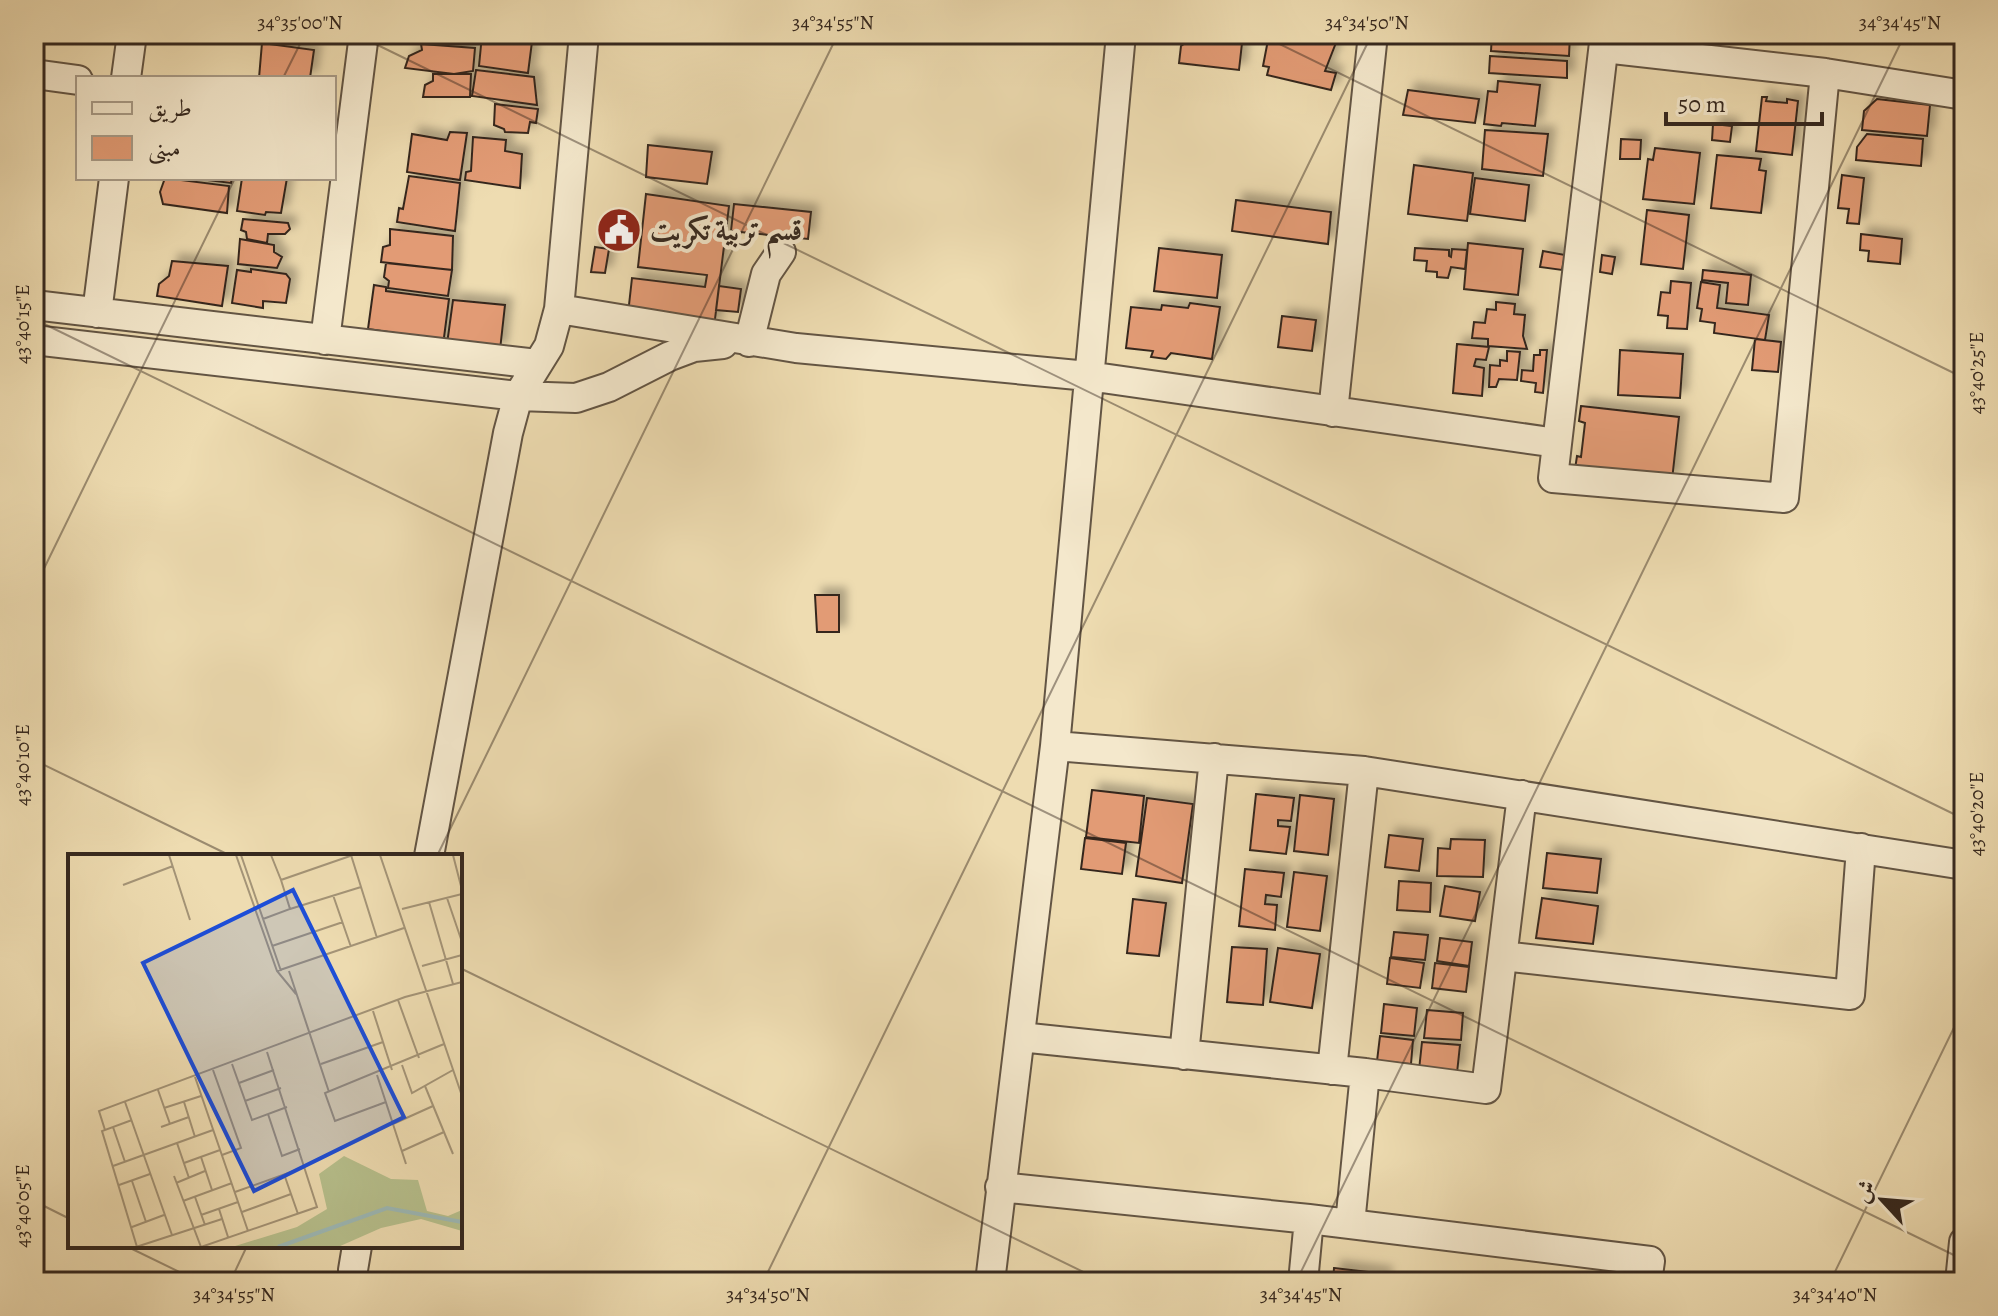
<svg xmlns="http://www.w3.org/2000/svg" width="1998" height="1316" viewBox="0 0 1998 1316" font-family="Alegreya,Amiri,serif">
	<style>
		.building { fill: #e29b74; stroke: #35281f; stroke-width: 2; filter: url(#shadow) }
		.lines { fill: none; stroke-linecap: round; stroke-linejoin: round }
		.minor-casing { stroke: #635544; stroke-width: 32 }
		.minor { stroke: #f4e8cc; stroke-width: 28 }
		.ticks { fill: none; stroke: #35281f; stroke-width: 2; stroke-opacity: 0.45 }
		.labels { text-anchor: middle; stroke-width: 8; stroke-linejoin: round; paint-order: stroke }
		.poi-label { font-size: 30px; font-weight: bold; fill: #35281f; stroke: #f4e8cc; text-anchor: start }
		.inset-river { fill: none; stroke: #9db9b6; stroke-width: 4 }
		.inset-road { fill: none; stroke: #a49477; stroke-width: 2 }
		.view { fill: #1d4ed8; fill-opacity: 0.15; stroke: #1d4ed8; stroke-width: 4 }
		.inset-edge { fill: none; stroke: #35281f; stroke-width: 4 }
		.neatline { fill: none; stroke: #35281f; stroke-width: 3 }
		.ticks-label { font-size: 20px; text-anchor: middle; fill: #35281f }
	</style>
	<defs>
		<filter id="shadow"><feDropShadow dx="7" dy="-7" stdDeviation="4" flood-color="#0004"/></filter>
	</defs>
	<rect width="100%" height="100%" fill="#eedcb1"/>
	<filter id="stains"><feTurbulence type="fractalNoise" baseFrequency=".0025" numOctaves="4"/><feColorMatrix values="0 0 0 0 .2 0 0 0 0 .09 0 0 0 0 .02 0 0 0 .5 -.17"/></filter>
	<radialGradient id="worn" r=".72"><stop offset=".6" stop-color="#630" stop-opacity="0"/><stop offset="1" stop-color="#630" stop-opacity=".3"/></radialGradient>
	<!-- building -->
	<path class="building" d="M289,34H317V40Z
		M411,34H472L470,44L410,40Z
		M488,34H533L528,73L479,66L482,35Z
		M1191,34H1243L1239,70L1179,63L1181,46L1191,39Z
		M1277,34L1339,35L1325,71L1336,73L1331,90L1267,75L1269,67L1263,66L1268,40L1275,42Z
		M1492,34H1570L1569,56L1491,51Z
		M262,43L314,50L310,78H259Z
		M421,44L475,48L473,71L454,74L405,68L409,56L422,50Z
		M1490,56L1567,61V78L1489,73Z
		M476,70L534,77L537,105L472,96Z
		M433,74H471L470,97H423L425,85L433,81Z
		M1498,81L1540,85L1535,126L1502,123L1501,126L1484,124L1488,91L1497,92Z
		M1408,90L1479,99L1475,123L1403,115Z
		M1762,97H1767L1766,101L1787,103V99L1798,101L1792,155L1756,151Z
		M1877,99L1930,105L1927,136L1862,130L1864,111Z
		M495,104L538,109L536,123L530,122L528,133L505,132L504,129L494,125Z
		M1713,124L1732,126L1730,142L1712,140Z
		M1485,130L1548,134L1543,176L1482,169Z
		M450,132L467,133L460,180L407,172L412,134L447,140Z
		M1867,134L1923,139L1921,166L1856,160L1857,147Z
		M473,137L506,140L505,151L522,154L520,188L465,180L466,172L471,171Z
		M1621,139L1641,140L1640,159H1620Z
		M648,145L712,152L707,184L646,177Z
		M1655,148L1700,153L1694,204L1643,199L1648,159L1653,160Z
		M1717,155L1761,159L1759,170L1766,171L1761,213L1711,208Z
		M1414,165L1473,173L1467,221L1408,214Z
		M1842,175L1864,178L1859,224L1847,223L1849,209L1838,208Z
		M409,176L460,183L455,231L397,222L399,208L403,209Z
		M165,178L229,186L227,213L163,204L160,192Z
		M191,178H232L231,183Z
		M242,178H287L281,213L266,212L265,215L237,211Z
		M1475,178L1529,185L1525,221L1470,214Z
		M646,194L729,206L714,327L628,314L632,278L705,287L707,275L638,267Z
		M1236,200L1331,212L1328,244L1232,231Z
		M734,204L811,212L808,239L731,231Z
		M1647,210L1689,215L1683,269L1641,264Z
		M243,219L288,223L290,229L285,234H268L267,243L247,239L246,232L241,230Z
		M390,229L453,236L452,270L381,262L383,247L390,245Z
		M1861,234L1902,239L1900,264L1868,261L1869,251L1860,250Z
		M240,239L274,245V252L282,257L277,268L238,264Z
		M1468,243L1523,249L1518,295L1464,289Z
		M595,247L609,249L605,273L591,272Z
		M1159,248L1222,255L1217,298L1154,291Z
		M1415,248L1449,250V256L1451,257L1452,249L1467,250L1465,269L1451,267L1448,278L1437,277V272L1426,271L1427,261L1414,260Z
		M1543,251L1565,255L1562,270L1540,267Z
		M1602,255L1615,257L1612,274L1600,272Z
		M172,261L228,266L222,306L157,296L159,284L169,276Z
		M386,263L452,270L448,296L388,288L389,281L384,277Z
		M251,269L286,274L290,279L286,303L263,301V308L232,303L237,270L251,272Z
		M1703,270L1751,275L1748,305L1726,303L1728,283L1702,280Z
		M1671,281L1691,283L1687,329L1667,328L1668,316L1658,315L1661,292L1670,293Z
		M1701,282L1720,285L1717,308L1769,315L1765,340L1714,333L1715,323L1700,321L1702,309L1697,308Z
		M374,285L386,287V291L449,299L442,353L415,336L368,329Z
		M719,286L741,289L738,312L716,310Z
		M453,300L505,305L500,350L447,344Z
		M1496,302L1515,304L1514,314L1525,315L1523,336L1527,349L1488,346V339L1472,338L1474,322L1485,323L1487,309L1496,310Z
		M1190,303L1220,307L1212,359L1171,353L1166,359L1151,357L1153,351L1126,348L1131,307L1161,310L1162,305L1188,308Z
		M1282,316L1316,320L1312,351L1278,347Z
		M1755,339L1781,342L1778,372L1752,370Z
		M1457,344L1489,347L1486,360L1476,359L1474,366L1484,368L1482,396L1453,393Z
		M1540,350H1547L1543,393L1535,392L1536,383L1521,381L1522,370L1533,371L1534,355H1540Z
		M1620,350L1683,354L1680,398L1618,395Z
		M1507,351L1520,352L1517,380L1499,379L1496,387H1489L1490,365L1500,366V360L1507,361Z
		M1581,406L1679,417L1672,480L1575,469L1577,456L1581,457L1585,423L1579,421Z
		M815,595H839V632H817Z
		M1092,790L1144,796L1139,843L1086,837Z
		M1256,794L1294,798L1291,821L1278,820V826L1290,827L1286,854L1250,850Z
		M1300,795L1334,799L1328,855L1294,851Z
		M1147,798L1193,804L1182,883L1136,876Z
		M1389,835L1423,839L1419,871L1385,867Z
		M1085,838L1126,843L1122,874L1081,869Z
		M1451,839L1485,840L1483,877L1437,876L1438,848L1450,849Z
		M1547,853L1601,859L1597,893L1543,888Z
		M1245,869L1284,873L1281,897L1266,895L1265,904L1277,905L1275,930L1239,926Z
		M1294,872L1327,876L1320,931L1287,927Z
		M1399,881L1431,883L1430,912L1397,910Z
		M1445,886L1480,892L1475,921L1440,916Z
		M1542,898L1598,906L1593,944L1536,938Z
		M1133,899L1166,903L1159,956L1127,953Z
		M1394,932L1428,935L1425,960L1391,957Z
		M1440,938L1472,942L1469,966L1437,961Z
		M1232,947L1267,949L1263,1005L1227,1002Z
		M1278,948L1320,954L1312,1008L1270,1002Z
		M1390,958L1424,963L1420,988L1387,984Z
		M1435,963L1469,967L1466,992L1432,988Z
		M1384,1004L1417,1008L1414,1036L1381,1033Z
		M1427,1010L1463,1013L1461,1040L1424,1038Z
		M1380,1036L1413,1040L1411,1064L1377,1061Z
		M1422,1042L1460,1045L1457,1073L1419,1070Z
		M1334,1268L1385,1274L1384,1282H1333Z"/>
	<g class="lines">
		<!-- minor casing -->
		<g class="minor-casing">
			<path id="minor" d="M1605,34L1553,478L1784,498L1825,73
				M1604,48L1825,73L1964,95
				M34,74L78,80
				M126,78L132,34
				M34,305L537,364
				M559,309L796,348L1088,376L1557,443
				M97,313L114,178
				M34,340L518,396L576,398L609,387L670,356L694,347L723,344
				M325,340L364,34
				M749,342L766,274L781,252
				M1333,412L1373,34
				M1055,746L1364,771L1964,865
				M429,856L508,433L518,396L549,346L559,309L584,34
				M1503,956L1850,995L1861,848
				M1020,1037L1365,1073L1486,1089L1522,795
				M1184,1055L1214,758
				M1332,1070L1364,771
				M1000,1187L1309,1219L1650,1261L1647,1282
				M1350,1224L1365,1073
				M353,1270L357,1246
				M990,1282L1055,746L1121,34
				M1303,1282L1309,1219
				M1960,1282L1964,1242"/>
		</g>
		<!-- minor -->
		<use href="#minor" class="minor"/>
	</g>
	<!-- ticks -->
	<path class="ticks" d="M355,34L1964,819M1259,34L1964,378M283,78L305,34M34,319L1964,1260M34,589L235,178M34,760L231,856M437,856L838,34M460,968L1104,1282M34,1201L70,1219M126,1246L200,1282M230,1282L247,1246M763,1282L1372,34M1296,1282L1905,34M1830,1282L1964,1007"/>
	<!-- icons -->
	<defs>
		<g id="civic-disc" transform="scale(2.3)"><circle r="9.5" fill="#8f2418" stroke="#f4e8cc"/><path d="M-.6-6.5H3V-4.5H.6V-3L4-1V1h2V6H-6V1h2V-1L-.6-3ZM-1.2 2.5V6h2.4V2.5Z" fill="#fff"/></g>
	</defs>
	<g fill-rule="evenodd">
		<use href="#civic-disc" x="619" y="230"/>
	</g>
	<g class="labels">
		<!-- poi labels -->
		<g class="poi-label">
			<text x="650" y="240">قسم تربية تكريت</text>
		</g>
	</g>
	<!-- overview -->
	<g transform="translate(68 854)">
		<rect width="394" height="394" fill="#eedcb1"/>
		<path d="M276,302L323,325L350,326L359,357L380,362L394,356V377L353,365L313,374L270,393H164L229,373L259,355L251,320Z" fill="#b7c08d"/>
		<path class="inset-river" d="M210,393L319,354L394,368"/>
		<path class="inset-road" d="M101,1L122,66M168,1L209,117L228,140M173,1L213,117M203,1L213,26M283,1L309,84M312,1L394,242M385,1L394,36M55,31L105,12M265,41L283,93M379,44L394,88M361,48L385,130M222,55L293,33M334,55L394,40M195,65L222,55L213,26L285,1M204,92L275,68M354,112L394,101M209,117L336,74M221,117L261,238M330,146L351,204M305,157L324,216M164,210L184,266L219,253M253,210L315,188M334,211L344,239L385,216M145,216L173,294L154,301M309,221L338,310M127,223L180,377M171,229L206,216M357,232L385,300M90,236L102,270M177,247L213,234M57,248L104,381M116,248L127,283M318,248L267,267L257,239L376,190M96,254L133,242M200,260L214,302L232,295M64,266L34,277L69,393M325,270L365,252M45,273L57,308M93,273L121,263M37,276L31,257L337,143L394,128M109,289L121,324M334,297L376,278M133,303L144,336M116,309L152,296M45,312L145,276M216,320L230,360M106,322L133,393L249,353L199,198M64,327L78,368M108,329L137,317M51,331L82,320M167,338L237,313M127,343L137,371M115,347L164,329M151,355L160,383M174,358L223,340M133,361L170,348M64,373L96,361M68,393L154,365"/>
		<path class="view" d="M225,36L336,263L186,337L75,109Z"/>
		<rect width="394" height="394" class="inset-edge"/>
	</g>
	<!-- margin -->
	<rect width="1998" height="1316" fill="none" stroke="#eedcb1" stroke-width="88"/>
	<!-- legend -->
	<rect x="76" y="76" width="260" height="104" fill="#f4e8cc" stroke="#a89b87" stroke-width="2"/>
	<rect x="92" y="102" width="40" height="12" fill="#f4e8cc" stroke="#a89b87" stroke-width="2"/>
	<text x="148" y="116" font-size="24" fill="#35281f">طريق</text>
	<rect x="92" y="136" width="40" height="24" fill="#e29b74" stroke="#a89b87" stroke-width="2"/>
	<text x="148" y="156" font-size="24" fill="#35281f">مبنى</text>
	<!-- north arrow -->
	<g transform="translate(1882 1200) rotate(296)" stroke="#f4e8cc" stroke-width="6" paint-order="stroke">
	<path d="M0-6L14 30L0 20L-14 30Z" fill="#35281f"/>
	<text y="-12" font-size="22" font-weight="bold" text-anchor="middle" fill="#35281f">ش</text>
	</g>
	<!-- scale -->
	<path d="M1666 112v12h156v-12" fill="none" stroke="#35281f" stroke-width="4"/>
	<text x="1678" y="112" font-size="24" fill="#35281f" stroke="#f4e8cc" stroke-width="6" paint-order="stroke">50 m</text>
	<rect x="44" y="44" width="1910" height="1228" class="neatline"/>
	<g class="ticks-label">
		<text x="300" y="29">34°35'00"N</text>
		<text x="833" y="29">34°34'55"N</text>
		<text x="1367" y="29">34°34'50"N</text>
		<text x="1900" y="29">34°34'45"N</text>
		<text transform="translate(22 324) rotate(-90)" y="7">43°40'15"E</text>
		<text transform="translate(1976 373) rotate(-90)" y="7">43°40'25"E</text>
		<text transform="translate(22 765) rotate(-90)" y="7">43°40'10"E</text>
		<text transform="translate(1976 814) rotate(-90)" y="7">43°40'20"E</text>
		<text transform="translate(22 1206) rotate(-90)" y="7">43°40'05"E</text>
		<text x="234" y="1301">34°34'55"N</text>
		<text x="768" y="1301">34°34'50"N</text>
		<text x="1301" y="1301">34°34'45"N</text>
		<text x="1835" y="1301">34°34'40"N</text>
	</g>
	<rect width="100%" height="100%" filter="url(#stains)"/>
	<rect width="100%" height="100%" fill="url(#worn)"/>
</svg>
